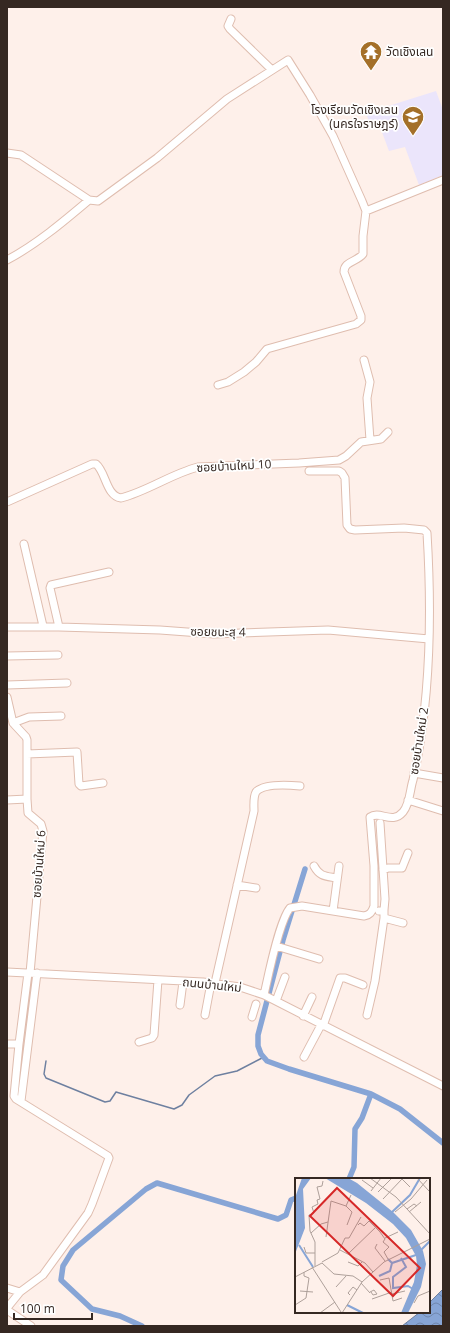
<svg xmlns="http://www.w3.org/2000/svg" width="450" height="1333" viewBox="0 0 450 1333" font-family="'Open Sans','Noto Sans Thai',sans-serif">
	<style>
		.education { fill: #ebe5fb }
		.water { fill: url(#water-waves); stroke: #6e80a0 }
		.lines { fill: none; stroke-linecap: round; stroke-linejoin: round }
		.stream { stroke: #6e80a0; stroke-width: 1.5 }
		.canal { stroke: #87a5d6; stroke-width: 5.5 }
		.minor-casing { stroke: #dfbdaf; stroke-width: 9 }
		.minor { stroke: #fff; stroke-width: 7 }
		.labels { text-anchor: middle; stroke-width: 3.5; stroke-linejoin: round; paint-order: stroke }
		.poi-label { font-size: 12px; fill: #352822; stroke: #fff; text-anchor: start }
		.street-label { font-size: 12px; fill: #352822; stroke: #fff }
		.inset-river { fill: none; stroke: #87a5d6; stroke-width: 2 }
		.inset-road { fill: none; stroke: #aea09a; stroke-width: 1 }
		.view { fill: #d62828; fill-opacity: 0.15; stroke: #d62828; stroke-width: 2 }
		.inset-edge { fill: none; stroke: #352822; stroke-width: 2 }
	</style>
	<defs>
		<pattern id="water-waves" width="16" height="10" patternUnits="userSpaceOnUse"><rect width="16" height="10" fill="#87a5d6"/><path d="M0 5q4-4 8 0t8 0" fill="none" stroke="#6f86ad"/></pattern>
	</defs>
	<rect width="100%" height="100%" fill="#fef0ea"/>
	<!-- education -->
	<path class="education" d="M436,91L443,110V175L419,185L405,147L389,151L379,124L371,127L366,113Z"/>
	<!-- water -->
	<path class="water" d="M443,1289V1326H402L420,1312H429V1303Z"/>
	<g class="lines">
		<!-- stream -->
		<path class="stream" d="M46,1061L44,1074L46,1078L105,1102L110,1101L116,1092L174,1109L182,1105L189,1095L215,1076L237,1071L264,1057"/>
		<!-- canal -->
		<path class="canal" d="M305,869L283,940L258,1035V1046L261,1054L267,1061L289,1069L371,1094L400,1109L443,1143
			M349,1179L354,1167L355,1129L362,1118L371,1094
			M142,1326L120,1316L92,1309L61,1280L63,1266L73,1250L146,1189L157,1183L278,1219L286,1215L291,1200L296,1198"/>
		<!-- minor casing -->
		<g class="minor-casing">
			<path id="minor" d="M231,19L228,26L230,29L272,70
				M7,153L21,155L89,200L98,201L157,158L227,99L288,60L310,95L333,136L362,201L366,211L363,236V254C357,262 344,261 344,272L361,316V320L356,324L267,349L256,362L244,372L228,382L218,385
				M366,211L443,180
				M7,260C37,244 63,222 89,200
				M364,360L370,382L367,398L370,440
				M7,502L92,464H96C106,472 106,496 121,498C148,491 171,474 198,467L299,463L339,460L346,456L361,442L381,439L388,432
				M24,544L43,626
				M7,627H59L160,630L214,634L328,630L429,639
				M59,627L50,588L51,585L109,572
				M7,656L58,655
				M7,685L67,683
				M7,697L13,723L26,737L27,740V799L28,813L41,824L43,831L30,973
				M13,723L29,717L61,716
				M27,754L77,752L79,784L81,786L103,783
				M414,773L443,778
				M7,800L27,799
				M408,800L443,811
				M314,866C320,877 326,876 337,878
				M383,870L388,868H402L408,853
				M237,885L256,888
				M333,911L339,866
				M379,911L384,910L385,899L380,823
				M384,918L403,923
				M276,946L319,959
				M7,972L203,982L240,987L264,995L443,1086
				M215,983L254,811C254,806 253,797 256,792C264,783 289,785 300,786
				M264,995C268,977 279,921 290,908L302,906L364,916C370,915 372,912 374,906V866L370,817C380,810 392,825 403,812C410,804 410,789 413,780C431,700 432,615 427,533L424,530L404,528L355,530L350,529L347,525L345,478L342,473L339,471H309
				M276,1001L285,977
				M180,1005L183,982
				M205,1015L211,983
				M367,1015L375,981L384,918V910
				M303,1016L312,997
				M252,1017L256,1004
				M323,1026L340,978H345L363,985
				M139,1042L152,1038L154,1035L158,980
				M7,1044H19
				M304,1057L321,1025
				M21,1101L37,973
				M7,1288L20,1292
				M7,1308L20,1292L43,1275L88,1213L92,1204L109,1158L108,1156L16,1099L14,1096L19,1044L28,973
				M7,1310L31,1326"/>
		</g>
		<!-- minor -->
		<use href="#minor" class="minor"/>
	</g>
	<!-- icons -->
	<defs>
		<g id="temple-pin" transform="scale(1.15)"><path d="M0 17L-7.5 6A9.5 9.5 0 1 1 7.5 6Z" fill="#a47029" stroke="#fff"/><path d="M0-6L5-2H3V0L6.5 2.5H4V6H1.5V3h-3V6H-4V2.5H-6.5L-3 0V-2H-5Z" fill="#fff"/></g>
		<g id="school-pin" transform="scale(1.15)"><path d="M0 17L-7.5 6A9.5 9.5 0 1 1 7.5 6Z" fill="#a47029" stroke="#fff"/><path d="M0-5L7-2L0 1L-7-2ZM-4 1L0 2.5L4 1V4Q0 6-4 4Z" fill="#fff"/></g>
	</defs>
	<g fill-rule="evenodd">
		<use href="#temple-pin" x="371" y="52"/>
		<use href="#school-pin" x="413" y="117"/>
	</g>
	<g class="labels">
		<!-- poi labels -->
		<g class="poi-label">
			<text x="386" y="56">วัดเชิงเลน</text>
			<text x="398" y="114" text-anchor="end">โรงเรียนวัดเชิงเลน<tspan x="398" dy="14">(นครใจราษฎร์)</tspan></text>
		</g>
		<!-- street labels -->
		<g class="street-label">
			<text transform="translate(234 466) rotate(-3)" y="4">ซอยบ้านใหม่ 10</text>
			<text transform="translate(218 632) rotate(1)" y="4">ซอยชนะสุ 4</text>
			<text transform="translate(419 741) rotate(-81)" y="4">ซอยบ้านใหม่ 2</text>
			<text transform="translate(39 864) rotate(-86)" y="4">ซอยบ้านใหม่ 6</text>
			<text transform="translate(212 985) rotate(6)" y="4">ถนนบ้านใหม่</text>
		</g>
	</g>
	<!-- overview -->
	<g transform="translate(295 1178)">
		<rect width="135" height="135" fill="#fef0ea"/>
		<path d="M7,0H16L8,11L10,50L0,76L1,17ZM30,0H53L62,5L98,34L116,52L128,73L131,86L126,109L113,135H106L119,104L122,87L121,78L111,60L98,46L71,25Z" fill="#87a5d6"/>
		<path class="inset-river" d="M96,35L115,17L125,0M4,67L18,89M126,72L135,63M106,80L111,89L98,99V110L113,108L118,111M93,81L97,85L121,77M84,98L95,93L97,85M52,127L68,135"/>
		<path class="inset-road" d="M75,0L101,19L135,56M122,0L134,13M67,2L78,10M76,13L86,0M83,14L97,0M88,21L107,1L115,9M51,28L56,17M112,31L119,26L122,28M100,34L116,21L132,2M114,34L126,24M63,47L65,45L69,48L74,43L85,54L90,61L88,64L94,69L89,74L93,81M16,55L26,46L33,44M31,59L36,23L51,28L57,34L52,47M90,60L103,54M82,66L80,70L90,83M9,69L11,75H20M45,72L70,85L78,94M54,75L81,49M27,84L43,75L50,60H54L66,39M53,84L63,88L67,84M20,88V64L15,53L14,37L19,35L17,29L23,26L22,22L25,21L22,9L27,8L28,3M17,89L46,134M0,99L27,85L39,96L58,98L67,104M85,102L94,100L98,123L107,120M66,105L75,115M41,109L51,98M5,113L18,114M75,114L79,112L82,116L78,117L76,114M97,116L110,113M55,117L53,115L58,109L62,112M77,121L97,114M119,125L123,118L135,113M0,127L11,120L14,100L9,98V94M25,135L40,124M47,135L67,104L89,84L135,61"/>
		<path class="view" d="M42,10L125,90L98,118L15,38Z"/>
		<rect width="135" height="135" class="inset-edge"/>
	</g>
	<!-- border -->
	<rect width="450" height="1333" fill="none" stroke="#352822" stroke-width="16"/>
	<!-- scale -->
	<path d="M14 1313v6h78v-6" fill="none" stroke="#352822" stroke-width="2"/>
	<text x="20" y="1313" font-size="12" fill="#352822" stroke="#ffffff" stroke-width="3" paint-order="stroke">100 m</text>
</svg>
